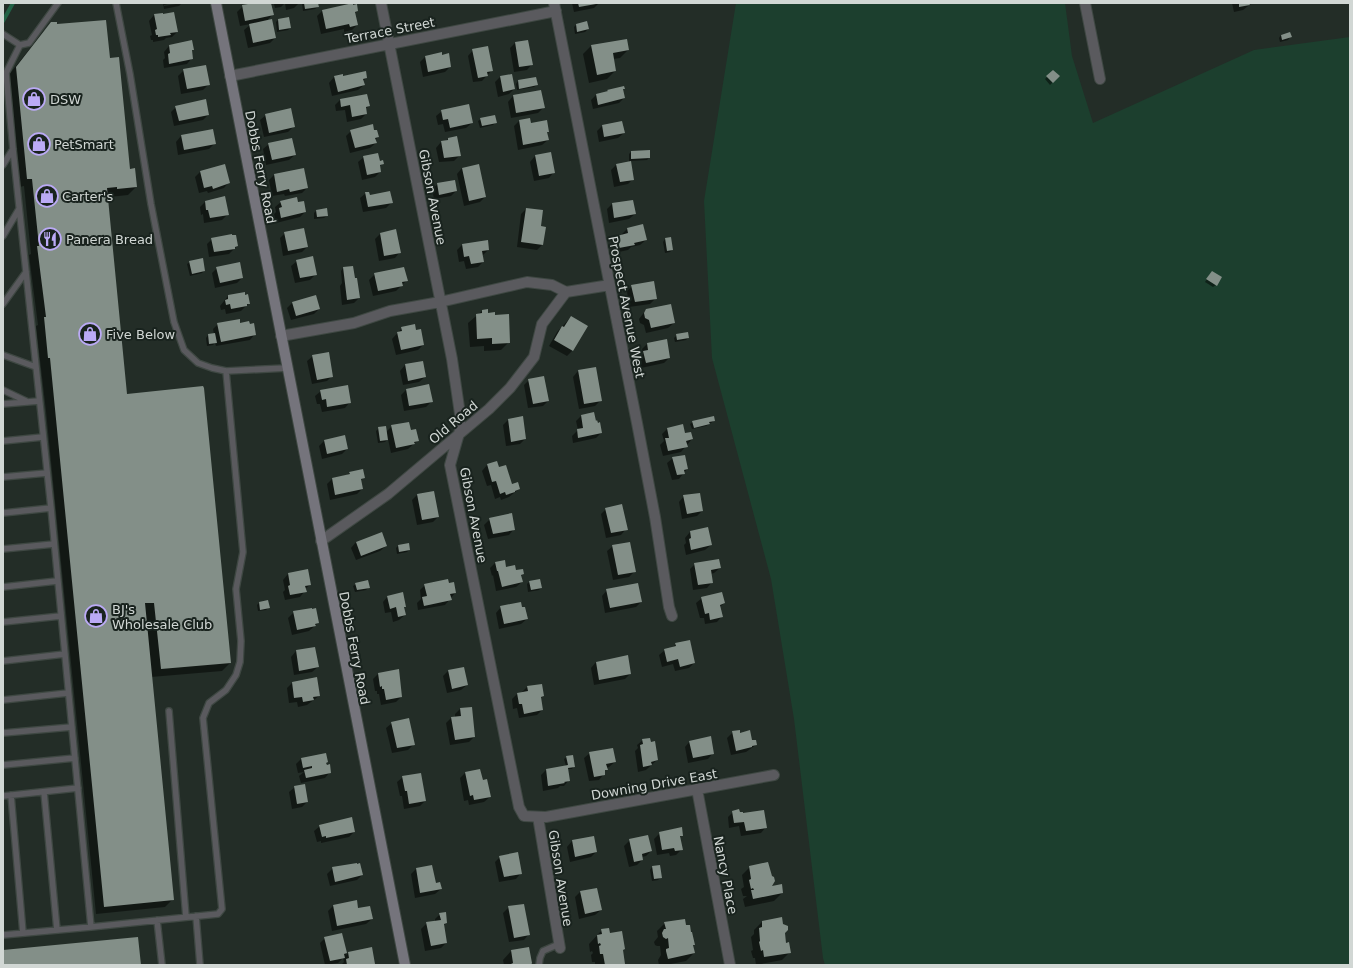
<svg xmlns="http://www.w3.org/2000/svg" width="1353" height="968" viewBox="0 0 1353 968" font-family="'DejaVu Sans',sans-serif">
	<style>
		.green { fill: #1c3f2e }
		.shadow { fill: #0007 }
		.lines { fill: none; stroke-linecap: round; stroke-linejoin: round }
		.stream { stroke: #226145; stroke-width: 4 }
		.building { fill: #838f88 }
		.service-casing { stroke: #3f4843; stroke-width: 8 }
		.minor-casing { stroke: #3f4843; stroke-width: 12 }
		.secondary-casing { stroke: #3f4843; stroke-width: 12 }
		.service { stroke: #5a5a5e; stroke-width: 5.5 }
		.minor { stroke: #5a5a5e; stroke-width: 10 }
		.secondary { stroke: #75747c; stroke-width: 10 }
		.labels { text-anchor: middle; stroke-width: 4; stroke-linejoin: round; paint-order: stroke }
		.street-label { font-size: 13px; fill: #d1d7d4; stroke: #19231e }
		.poi-label { font-size: 13px; fill: #d1d7d4; stroke: #19231e; text-anchor: start }
	</style>
	<rect width="100%" height="100%" fill="#232d27"/>
	<!-- green -->
	<path class="green" d="M736,3H1065L1072,56L1093,123L1254,50L1350,37V965H825L823,958L794,719L771,579L712,358L704,201Z"/>
	<!-- shadow -->
	<path class="shadow" d="M163,3H171L164,5V6L182,3L179,6L164,9Z
		M259,3H299L294,8L286,10L285,3L281,7L275,8L274,4L270,5L272,15L266,22L275,38L270,43L248,48L244,30L251,24L240,26L237,12L243,6Z
		M302,3H317L318,7L315,9L303,11Z
		M572,3H599L594,8L574,12Z
		M1232,3H1252L1243,10L1234,12Z
		M322,11H357L354,14L357,25L352,30L344,32V29L321,34L317,16Z
		M162,14L177,32L172,37L166,38L164,40L153,42V40H151L150,36L152,35L149,21L154,15Z
		M278,20L290,28L288,30L277,32L276,22Z
		M52,23L109,59L129,170L136,187L128,195L109,197V195H106L126,395L230,663L222,671L151,677L173,899L165,907L96,914L46,411L36,326L38,325L29,255L31,254L24,186L19,187L8,76L43,32Z
		M576,25L588,29L585,32L575,34L574,27Z
		M1289,33L1290,37L1288,40L1280,42L1279,38L1281,35Z
		M515,43L532,64L527,70L514,72L510,48Z
		M169,46L193,49L191,51L192,58L187,64L164,68L163,60L165,58L164,52Z
		M591,46L628,50L620,58L613,59L615,71L607,79L589,83L583,54Z
		M473,50L492,70L482,81L473,82L468,56Z
		M426,56L450,67L445,72L423,77L420,62Z
		M184,70L209,84L203,90L181,94L178,76Z
		M1053,71L1059,76L1050,85L1045,79Z
		M334,77H343L366,78L363,81L364,85L358,90L332,96L329,83Z
		M500,77L514,89L509,94L498,97L495,82Z
		M518,81L537,85L534,87L517,90L516,84Z
		M624,89L622,90L624,98L619,103L593,109L591,100L596,95L605,93L608,91Z
		M513,96L544,107L538,113L511,118L508,102Z
		M340,100L369,106L365,109L366,114L361,119L347,122L345,110L336,111L335,105Z
		M176,107L208,115L203,120L174,126L171,112Z
		M442,111L472,123L466,128L445,132L443,124L438,125L436,116Z
		M266,115L293,127L288,132L264,137L260,120Z
		M481,119L496,122L493,125L480,128L478,121Z
		M519,121L548,131L546,133L548,140L542,145L518,150L514,126Z
		M602,126L624,133L618,138L599,142L597,131Z
		M212,131L214,144L209,149L178,155L176,142L181,136Z
		M351,131L374,132L378,137L375,140L376,143L370,148L350,153L346,136Z
		M448,139L460,155L454,161L439,162L436,148L441,142H445Z
		M269,144L295,155L289,160L266,165L263,149Z
		M631,152L649,158L647,160L630,161L633,179L628,184L614,187L611,170L616,165L629,162V154Z
		M535,156L554,172L549,178L534,181L530,162Z
		M364,157L383,163L379,167L380,172L375,177L362,180L358,162Z
		M462,168L485,197L480,202L464,206L457,174Z
		M304,169L307,188L302,193L285,196L284,194L272,196L269,180L274,175Z
		M200,172L229,182L224,188L208,193L207,191L199,193L195,177Z
		M438,184L456,191L451,196L434,199L432,189Z
		M366,193L369,196L391,203L386,208L363,212L360,198Z
		M205,202L228,214L222,220L204,223L203,214L201,215L200,207Z
		M281,202L297,203L305,212L300,217L276,223L274,214L276,212L275,207Z
		M612,204L635,214L629,219L609,223L607,209Z
		M326,209L327,216L324,218L314,219V213L316,211Z
		M526,209L540,227L542,245L537,250L517,247L521,214Z
		M643,226L646,240L640,245L631,247L628,250L614,253L612,242L617,237L622,236V234L627,229Z
		M285,233L307,247L302,252L283,256L280,238Z
		M380,234L400,252L395,258L379,261L375,239Z
		M670,238L672,250L670,252L665,253L663,242L665,239Z
		M212,239L237,246L229,254L209,257L207,244Z
		M462,245L488,250L483,255V262L478,267L466,269L464,261L459,262L457,250Z
		M297,261L315,275L310,280L295,283L291,266Z
		M190,262L204,271L202,273L190,276L187,264Z
		M217,268L242,278L237,283L215,288L212,273Z
		M343,268L359,298L354,303L342,305L340,286L342,283L341,271Z
		M375,274L406,281L396,291L373,296L369,280Z
		M1210,274L1216,285L1213,287L1205,282Z
		M632,286L656,298L650,304L629,307L627,291Z
		M228,296L249,303L241,311L226,314L225,309L221,310L220,306Z
		M292,303L319,309L314,314L291,320L287,308Z
		M646,310L674,323L668,328L646,333L644,325L640,323L639,319Z
		M482,311L487,314L509,342L501,350L484,351V346L470,347L468,323Z
		M571,317L587,326L572,351L567,356L549,346L557,332Z
		M218,324L255,334L250,340L216,346L215,343L213,345L207,346L206,338L208,335L214,334L213,329Z
		M402,328L415,331L423,345L418,350L396,355L392,339Z
		M677,335L688,338L686,340L675,342L674,338Z
		M666,341L669,358L664,363L641,368L639,358L643,354L642,349L647,344Z
		M313,356L332,376L327,381L312,384L307,361Z
		M405,365L425,377L419,382L403,385L400,371Z
		M595,368L600,401L595,406L579,409L573,377L578,371Z
		M529,380L548,401L543,406L528,408L524,385Z
		M428,386L431,402L426,407L404,411L401,395L406,390Z
		M321,391L350,402L345,408L322,412L320,404H317L315,396Z
		M593,414L595,422L601,433L596,438L573,443L572,436L578,430L576,421L581,416Z
		M522,418L525,439L520,444L506,446L503,425L508,420Z
		M714,421L706,426L692,429L690,424L693,422Z
		M392,426L410,431L417,441L408,449L391,453L388,439L385,442L378,443L376,431L379,428L386,432Z
		M682,426L684,435L692,439L681,452L663,456L660,445L664,441L662,434L667,429Z
		M324,441L347,449L342,454L322,459L319,446Z
		M673,458L687,469L679,479L672,480L667,463Z
		M487,465L499,469L511,485L519,489L509,497L501,500L500,497L495,499L491,485L487,486L482,471Z
		M350,473L364,477L360,481L362,489L357,494L330,500L327,484L332,479L347,475Z
		M417,495L438,517L433,522L417,525L412,500Z
		M684,496L702,511L697,516L682,519L679,502Z
		M606,509L626,529L621,535L606,538L601,514Z
		M490,519L514,529L509,535L488,539L484,525Z
		M707,529L711,545L705,550L686,555L684,545L686,543L685,538L690,532Z
		M356,542L386,546L380,551L356,560L351,548Z
		M398,546L409,550L407,552L397,554L396,548Z
		M613,546L635,571L629,577L613,580L607,551Z
		M495,563L505,568L523,574L521,576L522,582L516,587L496,591L493,575L492,576L490,568Z
		M695,564L720,568L714,573L711,574L712,582L707,588L693,590L690,569Z
		M307,571L310,585L305,589V591L300,597L285,600L283,592L285,590L283,580L288,574Z
		M529,582L541,588L539,590L528,592L527,584Z
		M356,584L369,587L366,590L355,592L353,586Z
		M425,585L455,593L445,605L418,610L417,603L421,599L420,590Z
		M607,590L641,602L636,607L605,613L602,596Z
		M388,596L405,607L403,608L405,615L399,620L393,622L391,612L385,613L383,602Z
		M702,598L724,603L720,607L722,616L717,622L705,624L704,618H700L696,603Z
		M259,603L269,607L266,610L258,611L257,605Z
		M501,607L527,619L521,624L499,629L496,613Z
		M294,612L318,623L309,631L292,635L288,618Z
		M676,644L694,663L689,668L675,671L673,664L662,667L659,655L665,650L671,649Z
		M314,648L318,667L312,672L294,675L291,657L296,651Z
		M596,662L630,674L625,679L594,685L591,668Z
		M448,671L467,685L461,690L447,693L443,676Z
		M378,674L401,697L396,702L381,705L379,694H377V691H375L373,679Z
		M292,683L319,696L307,705L298,707L297,702L289,703L287,688Z
		M527,687L543,696L540,699L542,710L537,715L519,718L517,708L513,709L512,699L517,694L521,693Z
		M471,708L474,737L469,742L450,745L446,723L451,718H455V714L460,709Z
		M392,723L414,744L408,750L392,753L386,728Z
		M733,732L740,734L756,745L746,752L731,755L727,738Z
		M643,740L650,743L657,760L646,770L638,772L635,751L638,748L637,745Z
		M690,741L713,753L708,759L688,763L685,747Z
		M590,753L615,762L609,767L606,768V769L604,772V774L599,780L589,781L584,758Z
		M567,757L574,766L572,769H567L569,780L564,786H560L558,788L543,791L541,775L546,770L566,766L564,759Z
		M301,759L325,763L330,772L325,778L301,783L299,776L304,772L298,773L296,764Z
		M465,773L482,781L490,797L484,802L469,805L468,800L464,801L460,778Z
		M403,777L425,801L420,806L404,809L402,796H400L397,782Z
		M295,787L307,802L302,807L292,809L289,792Z
		M733,812L739,813L766,827L761,833L741,836L739,826L729,828L728,817Z
		M320,826L354,832L349,837L321,843V841L317,842L314,831Z
		M660,833L682,835L679,838L681,850L676,855L670,856L669,853L657,855L654,839Z
		M593,837L596,852L591,857L570,862L567,847L572,841Z
		M630,840L651,851L646,856L642,857V860L637,865L629,867L624,846Z
		M500,857L521,873L516,879L499,882L495,862Z
		M432,866L435,884L441,889L435,894L415,898L411,874L416,869Z
		M652,867L661,877L658,880L652,881L650,870Z
		M750,867L770,887L782,893L774,901L745,907L743,899L747,896H743L741,889L744,887L742,875Z
		M333,868L362,875L357,880L330,886L327,874Z
		M580,892L601,910L595,915L579,919L575,897Z
		M333,906L357,910L372,919L366,924L332,931L328,911Z
		M509,907L529,934L524,940L509,942L503,913Z
		M440,914L446,923L443,926L446,943L441,948L425,951L421,929L427,923L435,922V919Z
		M762,922L784,933L785,944L790,952L782,960L756,965L755,958H753L751,951L753,950L751,937L754,934V930Z
		M665,923L694,944L693,946L694,953L686,961L666,965H659L658,960L661,955L660,946H657L655,945L654,942L658,937L657,931Z
		M602,930L609,934L622,950L624,963L622,965H595V962H592L591,955L593,953L592,951L590,952L589,944Z
		M342,934L346,955L348,953L374,963L372,965H341L344,962L343,958L338,963L325,965L320,943L325,938Z
		M511,951L530,965H504L503,960Z"/>
	<g class="lines">
		<!-- stream -->
		<path class="stream" d="M3,21L13,3"/>
	</g>
	<!-- building -->
	<path class="building" d="M254,3H271L274,15L245,21L242,5Z
		M304,3H318L319,7L305,9Z
		M353,3V5L357,4L358,11L355,12L358,25L350,27L349,24L326,29L322,10Z
		M578,3H595L596,4L579,7Z
		M1239,3H1249L1250,5L1239,7Z
		M174,12L178,32L170,33L171,35L158,37V35H156L155,30L157,29L154,14L163,13V14Z
		M289,17L291,28L279,30L278,19Z
		M272,19L276,38L253,43L249,24Z
		M106,20L110,58L119,57L130,169L135,168L137,187L117,189V187L107,188L127,394L203,386L204,388L231,663L161,669L154,603H145L174,900L104,907L50,358H48L44,317H46L37,246H39L32,179H27L16,67L51,22H57V24Z
		M587,21L589,29L577,32L576,24Z
		M1290,32L1292,37L1282,40L1281,35Z
		M627,39L629,50L613,53L616,71L597,75L591,45Z
		M192,40L194,50H192L193,59L169,64L168,54L170,53L169,45Z
		M528,40L533,65L519,67L515,42Z
		M488,46L493,71L487,72L488,76L478,78L472,49Z
		M442,52V55L449,53L451,67L428,72L425,56Z
		M206,65L210,85L187,89L183,69Z
		M1053,70L1060,76L1053,83L1046,76Z
		M366,71L367,78L363,79L365,85L338,92L334,76L343,74V76Z
		M512,74L515,89L503,92L500,76Z
		M536,77L538,85L519,89L518,80Z
		M624,86L625,89H623L625,98L598,105L596,94L608,91L607,90Z
		M541,90L545,108L516,113L513,95Z
		M367,94L370,106L366,107L367,114L352,117L350,105L341,107L340,99Z
		M206,99L209,115L179,121L175,106Z
		M469,104L473,123L450,128L448,119L443,120L441,110Z
		M291,108L295,127L269,133L265,114Z
		M495,115L497,123L482,126L480,118Z
		M530,118L531,123L547,120L549,132H547L549,140L523,145L519,120Z
		M622,121L625,133L604,137L602,125Z
		M373,124L374,130H377L379,137L375,138L377,143L355,148L350,130Z
		M213,129L216,144L184,150L181,135Z
		M457,136L461,156L444,158L441,141L448,140V138Z
		M292,138L296,155L272,160L268,143Z
		M650,150V158L631,159V151Z
		M551,152L555,173L539,176L535,155Z
		M378,153L380,161L383,160L384,164L380,165L381,172L367,175L363,156Z
		M631,161L634,180L620,182L616,164Z
		M225,164L230,183L213,189L212,186L204,188L200,171Z
		M479,164L486,197L469,201L462,168Z
		M304,168L308,188L290,192L289,189L277,192L274,174Z
		M455,180L457,191L439,195L437,183Z
		M390,191L393,203L368,207L365,192H369L370,195Z
		M225,196L229,215L210,218L208,210H206L205,201Z
		M297,197L298,202L304,201L306,212L281,218L279,208L282,207L280,201Z
		M633,200L636,214L614,218L612,203Z
		M327,208L328,216L317,217L316,210Z
		M526,208L543,210L541,226L546,227L543,245L521,242Z
		M643,224L647,240L634,243L635,245L619,248L617,236L628,233L627,228Z
		M304,228L308,247L288,251L284,232Z
		M396,229L401,253L384,256L380,233Z
		M232,234V235H236L238,246L235,247V249L214,252L211,238Z
		M671,237L673,250L667,251L665,238Z
		M488,240L489,250L482,251L484,262L471,264L469,256L464,257L462,244Z
		M313,256L317,275L300,278L296,260Z
		M203,258L205,271L192,274L189,261Z
		M240,262L243,278L220,283L216,267Z
		M353,266L355,278H357L360,298L347,300L343,267Z
		M404,267L408,281L402,282L403,286L378,291L374,273Z
		M1212,271L1222,277L1217,286L1206,279Z
		M654,281L657,299L635,302L631,285Z
		M245,292V295L248,294L250,304H247V306L231,309L230,304L226,305L225,300L228,299V295Z
		M316,295L320,309L296,316L292,302Z
		M671,304L675,323L651,328L649,320L645,318L644,313L646,309Z
		M488,309V313L495,312V315L509,314L510,343L492,344V338L477,339L476,314L482,313V310Z
		M571,316L588,326L573,351L554,340L562,326L564,327Z
		M240,319V323L249,321L250,324L254,323L256,335L221,342L217,323Z
		M415,324L416,330L421,329L424,345L401,350L397,332L402,331L401,327Z
		M688,332L689,338L677,340L676,334Z
		M215,333L217,343L209,344L208,334Z
		M667,339L670,358L646,363L643,351L648,350L647,343Z
		M329,352L333,377L317,380L312,355Z
		M423,361L426,377L408,381L405,364Z
		M596,367L602,401L584,404L578,370Z
		M544,376L549,401L533,404L528,379Z
		M429,384L433,402L409,406L406,389Z
		M348,385L351,403L327,407L326,399L322,400L320,390Z
		M594,412L596,421L597,420L598,423L600,422L602,433L578,438L577,429L583,428L581,415Z
		M523,416L526,439L511,442L508,419Z
		M714,416L715,421L709,422L710,424L694,428L692,421Z
		M409,422L411,430L416,429L419,441L414,442L415,444L396,448L391,425Z
		M683,424L685,433L691,432L693,439L686,441L688,447L668,451L665,438H669L667,428Z
		M386,426L388,440L380,441L378,427Z
		M345,435L348,449L327,454L324,440Z
		M685,455L688,469L684,470L685,474L677,475L672,457Z
		M497,461L499,467L506,465L512,484L518,482L520,489L515,491V492L506,495L505,492L500,494L496,481L492,482L487,464Z
		M363,469L365,478L361,479L363,489L335,495L332,478L350,474L349,472Z
		M434,491L439,517L422,520L417,494Z
		M700,493L703,511L687,514L683,495Z
		M622,504L628,530L611,533L605,508Z
		M512,513L515,530L493,534L489,518Z
		M708,527L712,545L691,550L689,539L691,538L690,531Z
		M382,532L387,546L361,556L356,542Z
		M630,542L636,572L618,575L612,545Z
		M409,543L410,550L399,552L398,545Z
		M719,559L721,568L711,570L713,583L698,585L694,563Z
		M505,560L506,567L515,565L516,570L523,569L524,574L521,575L523,582L502,587L498,571H497L495,562Z
		M308,569L311,585L305,586L307,592L290,595L288,586L290,585L288,573Z
		M448,579L449,583L454,582L456,593L450,594L452,600L424,606L422,597L427,596L424,584Z
		M540,579L542,588L531,590L529,581Z
		M368,580L370,588L357,590L355,583Z
		M638,583L642,602L610,608L606,589Z
		M403,592L406,607H404L406,615L398,617L396,607L390,609L387,596Z
		M722,592L725,603L720,605L723,617L710,620L709,613L705,614L701,597Z
		M268,600L270,608L260,610L259,602Z
		M521,602L522,607H525L528,619L504,624L500,606Z
		M312,608V609L316,608L319,623L315,624L316,626L297,630L293,611Z
		M690,640L695,663L680,667L678,659L667,662L664,649L676,646L675,643Z
		M315,647L319,667L299,671L296,650Z
		M628,655L631,674L599,680L596,662Z
		M464,667L468,685L452,689L448,670Z
		M399,669L402,697L386,700L384,689H382V686L380,687L378,673Z
		M317,677L320,696L313,697L314,700L303,702L302,697L294,698L292,682Z
		M542,684L544,696L541,697L543,710L524,714L522,704H519L517,693L528,691L527,686Z
		M472,707L475,737L455,740L451,717L461,716L460,708Z
		M409,718L415,745L397,748L391,722Z
		M740,730V733L750,730L752,740H756L757,745L752,746V747L736,751L732,731Z
		M711,736L714,754L693,758L689,741Z
		M650,738L651,742L655,741L658,760L651,762L652,765L643,767L640,745L643,744L642,739Z
		M613,748L616,762L606,764L608,770H605V775L594,777L589,752Z
		M326,753L328,762L326,763L327,765L330,764L331,773L306,778L304,770L312,768V766L303,768L301,758Z
		M573,755L575,767L568,768L570,781L564,782L565,783L548,786L546,769L568,765L566,756Z
		M480,769L483,780L487,779L491,797L474,800L473,795L470,796L465,772Z
		M421,773L426,801L409,804L407,791H405L402,776Z
		M305,784L308,802L297,804L294,786Z
		M739,809L740,812H743V813L764,810L767,828L746,831L744,822L734,823L732,811Z
		M352,817L355,832L326,838V836L322,837L319,825Z
		M682,827L683,836H680L683,850L675,851L674,848L662,850L659,832Z
		M648,835L652,851L642,854L643,860L634,862L629,839Z
		M594,836L597,852L575,857L572,840Z
		M518,852L522,874L504,877L499,856Z
		M768,862L772,876L774,877L775,881L772,886L782,884L783,893L753,899L751,890H754L753,888L751,889L749,880L751,879L749,866Z
		M357,863V864L360,863L363,875L335,882L332,867Z
		M432,865L436,883L440,882L442,889L420,893L416,868Z
		M660,865L662,878L654,879L652,866Z
		M597,888L602,910L585,914L580,891Z
		M357,900L358,908L370,906L373,919L337,926L333,905Z
		M524,904L530,935L514,938L508,906Z
		M446,912L447,923L444,924L447,943L431,946L426,922L441,920L439,913Z
		M782,917L783,924L788,926V930L785,933L786,943L789,942L791,953L764,957L763,950L761,951L759,942L760,941L759,928L762,927V921Z
		M685,919L686,925H690L691,932H692L695,945H693L695,953L668,959L666,951V949L669,948L668,938L666,939L663,937L662,933L664,929H666L664,922Z
		M609,928L610,933L622,931L625,949L623,950L625,964L605,965L603,954H600L599,946L601,945L600,943L598,944L597,935L602,934L601,929Z
		M342,933L347,953L344,954L345,958L330,961L324,937Z
		M138,937L141,965H3V950Z
		M372,947L375,964L372,965H347L346,959L349,958L348,952Z
		M529,947L532,963L531,965H509L513,963L511,950Z"/>
	<g class="lines">
		<!-- service casing -->
		<g class="service-casing">
			<path id="service" d="M116,3L130,74L151,204L174,322L184,350L198,363L212,368L226,371L287,368
				M3,34L20,45L29,43L58,3
				M20,45L6,73L13,149L51,508L91,927L218,914L222,909L203,718L209,703L226,690L236,675L240,662L241,641L236,589L243,552L226,371
				M3,165L13,149
				M3,236L19,209
				M3,304L26,272
				M3,355L36,367
				M3,390L26,401
				M3,404L39,401
				M3,441L43,437
				M3,477L47,473
				M3,513L51,508
				M3,549L54,544
				M3,587L57,581
				M3,622L61,616
				M3,661L65,654
				M3,700L68,693
				M169,711L186,917
				M3,733L72,727
				M3,765L75,758
				M44,792L57,930
				M11,795L23,933
				M3,796L78,788
				M196,916L200,965
				M157,920L162,965
				M3,935L91,927
				M539,965L540,958L543,951L559,944"/>
		</g>
		<!-- minor casing -->
		<g class="minor-casing">
			<path id="minor" d="M381,3L452,359L460,414V430L450,465L519,807L524,816L546,817L774,775
				M554,3L637,423L655,517L669,607L672,616
				M1085,3L1100,79
				M230,76L556,11
				M281,336L354,323L390,311L440,302L527,282L552,285L566,292L610,285
				M321,541L388,494L489,409L510,388L534,357L542,324L566,292
				M697,789L730,965
				M538,817L560,948"/>
		</g>
		<!-- secondary casing -->
		<g class="secondary-casing">
			<path id="secondary" d="M216,3L405,965"/>
		</g>
		<!-- service -->
		<use href="#service" class="service"/>
		<!-- minor -->
		<use href="#minor" class="minor"/>
		<!-- secondary -->
		<use href="#secondary" class="secondary"/>
	</g>
	<!-- icons -->
	<defs>
		<g id="shop-ring" transform="scale(1.15)"><circle r="9.5" fill="#19231e" stroke="#bbaaf6" stroke-width="1.5"/><path d="M-5-2.5h2.3a2.7 3.5 0 0 1 5.4 0H5L5.5 6h-11ZM-1.5-2.5h3a1.5 2.3 0 0 0-3 0Z" fill="#bbaaf6"/></g>
		<g id="restaurant-ring" transform="scale(1.15)"><circle r="9.5" fill="#19231e" stroke="#bbaaf6" stroke-width="1.5"/><path d="M-5-6h1v4h1v-4h1v4h1v-4h1v5L-1.5 .5V6h-2V.5L-5-1ZM5-6V6H3V1.5H1.5Q1.5-4 5-6Z" fill="#bbaaf6"/></g>
	</defs>
	<g fill-rule="evenodd">
		<use href="#shop-ring" x="34" y="99"/>
		<use href="#shop-ring" x="39" y="144"/>
		<use href="#shop-ring" x="47" y="196"/>
		<use href="#restaurant-ring" x="50" y="239"/>
		<use href="#shop-ring" x="90" y="334"/>
		<use href="#shop-ring" x="96" y="616"/>
	</g>
	<g class="labels">
		<!-- street labels -->
		<g class="street-label">
			<text transform="translate(390 30) rotate(-11)" y="5">Terrace Street</text>
			<text transform="translate(261 167) rotate(79)" y="5">Dobbs Ferry Road</text>
			<text transform="translate(433 197) rotate(79)" y="5">Gibson Avenue</text>
			<text transform="translate(627 307) rotate(79)" y="5">Prospect Avenue West</text>
			<text transform="translate(453 422) rotate(-40)" y="5">Old Road</text>
			<text transform="translate(474 515) rotate(79)" y="5">Gibson Avenue</text>
			<text transform="translate(355 648) rotate(79)" y="5">Dobbs Ferry Road</text>
			<text transform="translate(654 784) rotate(-10)" y="5">Downing Drive East</text>
			<text transform="translate(726 875) rotate(79)" y="5">Nancy Place</text>
			<text transform="translate(561 878) rotate(81)" y="5">Gibson Avenue</text>
		</g>
		<!-- poi labels -->
		<g class="poi-label">
			<text x="50" y="104">DSW</text>
			<text x="54" y="149">PetSmart</text>
			<text x="62" y="201">Carter's</text>
			<text x="66" y="244">Panera Bread</text>
			<text x="106" y="339">Five Below</text>
			<text x="112" y="614">BJ's<tspan x="112" dy="15">Wholesale Club</tspan></text>
		</g>
	</g>
	<!-- border -->
	<rect width="1353" height="968" fill="none" stroke="#d1d7d4" stroke-width="8"/>
</svg>
